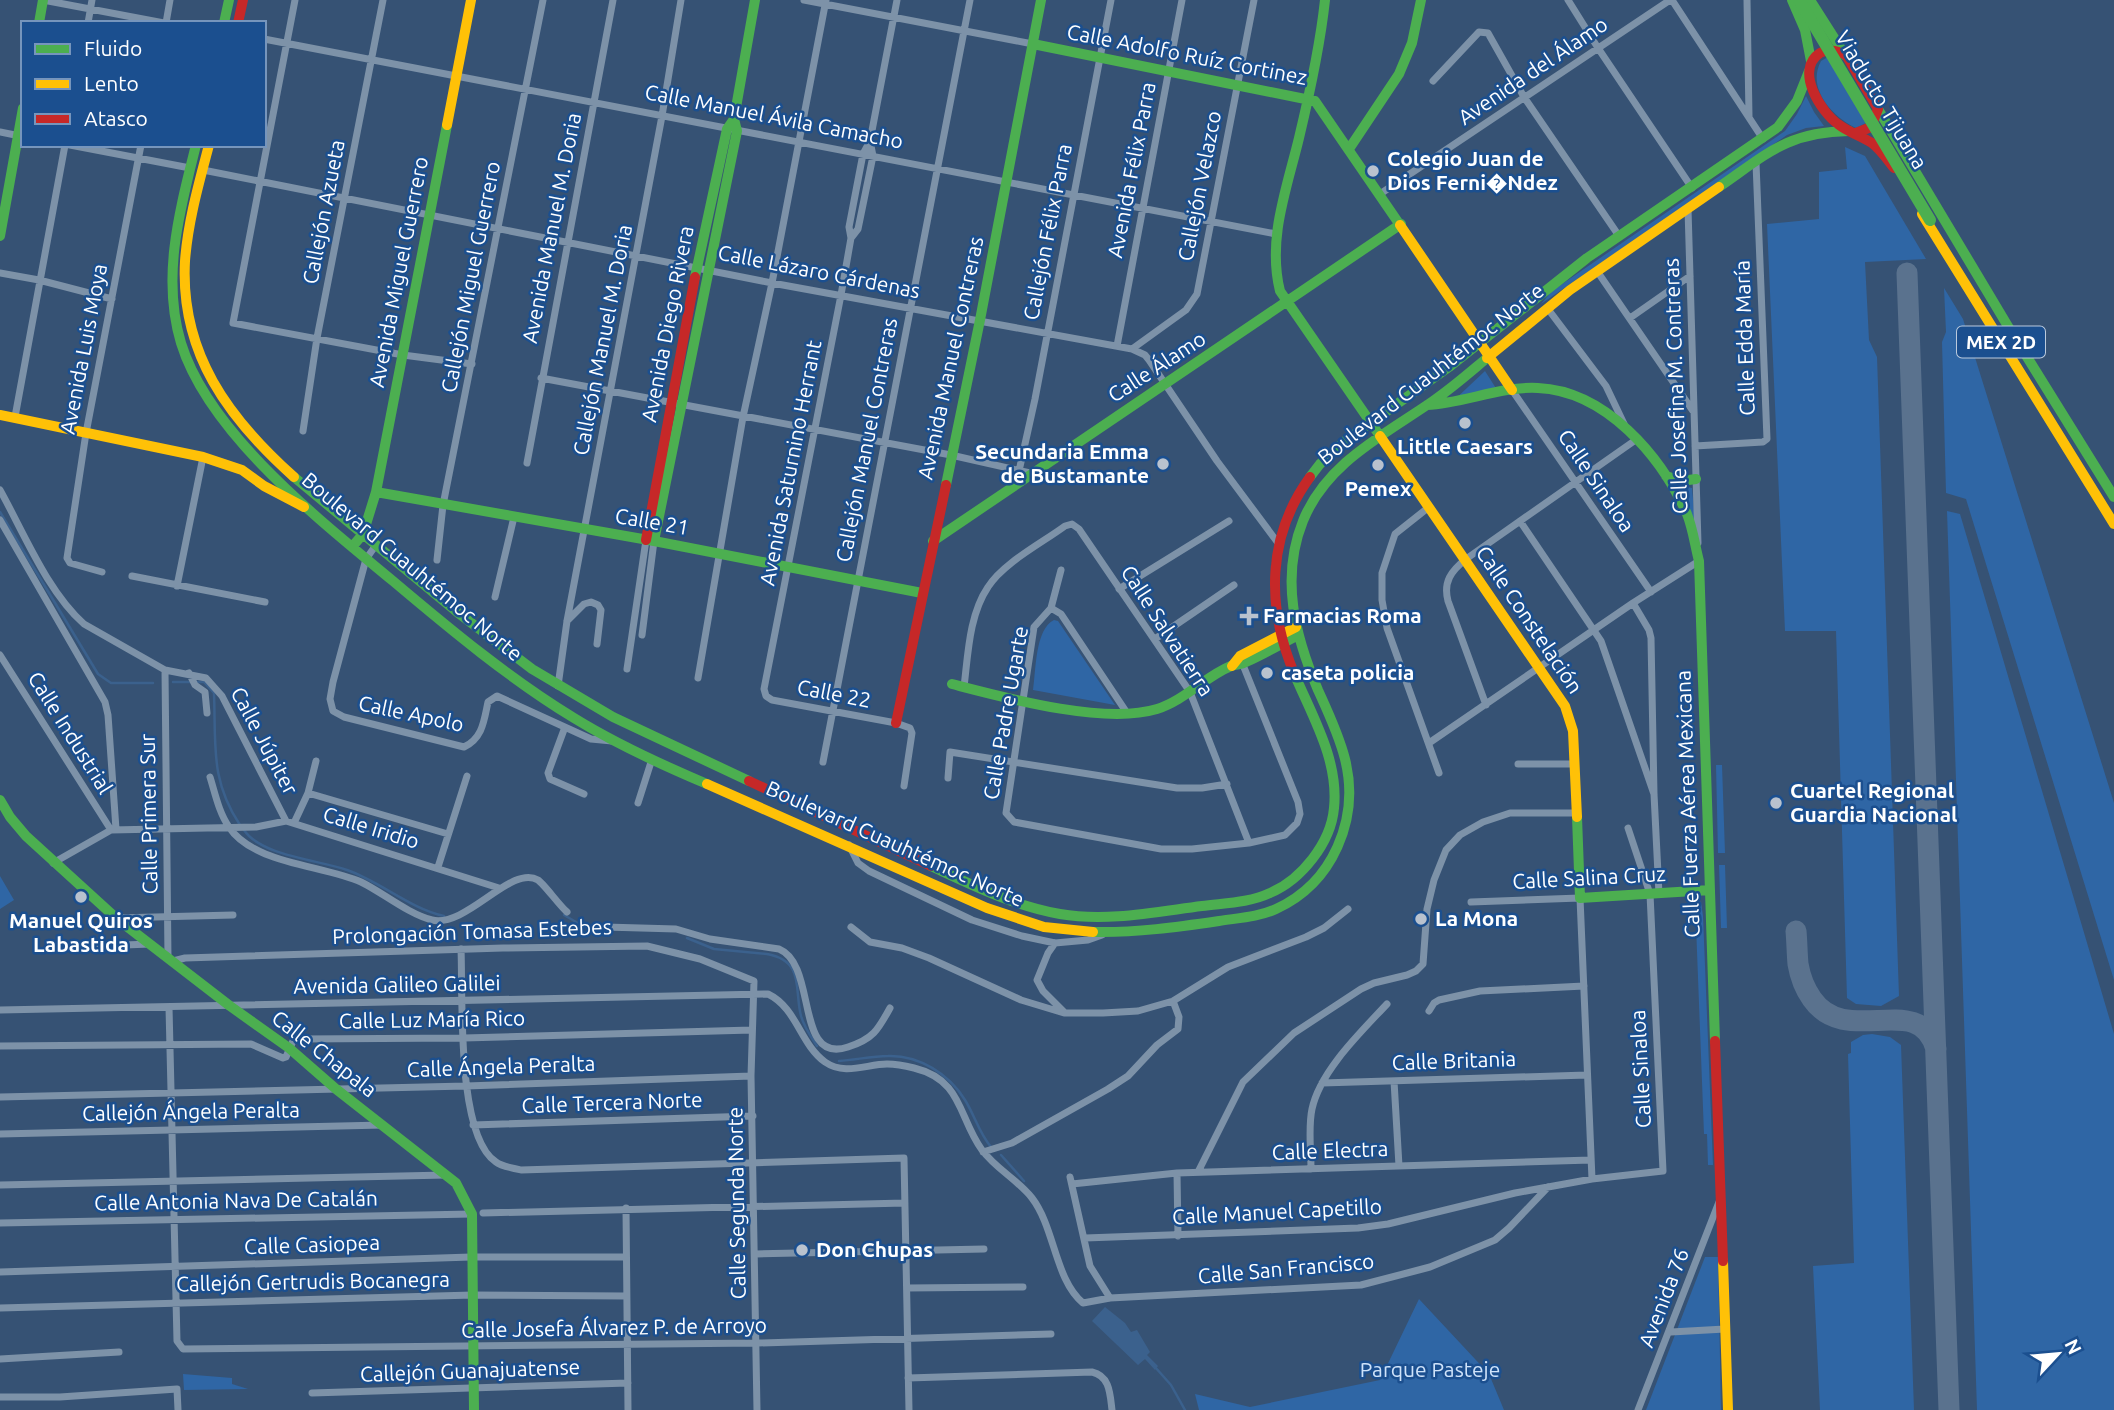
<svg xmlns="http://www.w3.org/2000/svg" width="2114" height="1410" viewBox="0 0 2114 1410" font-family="Ubuntu,sans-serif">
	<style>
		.green { fill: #2f66a5 }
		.water { fill: #3b618d }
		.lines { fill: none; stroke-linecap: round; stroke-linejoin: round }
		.stream { stroke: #3b618d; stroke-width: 2.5 }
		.taxiway { stroke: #5a728e; stroke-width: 21 }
		.street { stroke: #7d92a8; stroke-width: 7 }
		.fast { stroke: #4caf50; stroke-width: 10 }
		.slow { stroke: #ffc107; stroke-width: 10 }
		.jam { stroke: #c62828; stroke-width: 10 }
		.fast-bridge { stroke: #4caf50; stroke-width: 12 }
		.poi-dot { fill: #b9c2ce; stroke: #1b4f8f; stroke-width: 2.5 }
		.labels { text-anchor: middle; stroke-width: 5; stroke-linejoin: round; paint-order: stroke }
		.shield { fill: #1b4f8f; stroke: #bbcadd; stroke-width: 2 }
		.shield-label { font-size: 19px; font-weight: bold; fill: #fff }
		.street-label { font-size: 21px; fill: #fff; stroke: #1b4f8f }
		.poi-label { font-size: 21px; font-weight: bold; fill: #fff; stroke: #1b4f8f; text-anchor: start }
		.park-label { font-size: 21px; fill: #cfe3fa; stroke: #1b4f8f }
	</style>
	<rect width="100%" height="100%" fill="#365274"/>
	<!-- green -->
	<path class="green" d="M1828,57L1870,121L1856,128C1833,117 1806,89 1821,61Z
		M1806,96L1814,112L1824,126L1806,128L1787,135L1541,304L1552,291L1785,131L1797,114Z
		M1845,147L1865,156L1926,259L1865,262L1869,340L1877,357L1899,996L1881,1006L1856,1004L1847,998L1836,631H1785L1767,224L1819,219V172L1847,169Z
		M1944,288L1963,319L2114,803V980L1966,499L1946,493L1942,342L1946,332Z
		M1485,371L1499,393L1451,403Z
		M1677,485L1692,488L1696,533Z
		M1947,511L1960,514L2114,1034V1410H1977Z
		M1054,620L1058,621L1115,705L1033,690C1036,671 1035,629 1054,620Z
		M1716,765H1722L1725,853H1718Z
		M1719,865H1725L1727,928H1721Z
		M0,876L14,900L0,909Z
		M1695,899L1701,902L1703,916L1713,1165H1708L1707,1134H1704Z
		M1872,1034L1890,1037L1901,1045L1914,1410H1820L1813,1266L1854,1263L1848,1054L1851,1053V1042L1863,1035Z
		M1705,1257H1718L1721,1410H1646Z
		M1419,1299L1489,1374L1504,1410H1199L1195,1394L1250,1407L1380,1380Z
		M183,1374L232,1378V1384L248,1389L184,1390Z"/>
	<!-- water -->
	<path class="water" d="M1105,1307L1125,1323L1131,1332L1137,1330L1150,1352L1147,1355L1158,1366L1155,1370L1145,1359L1138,1365L1092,1321Z"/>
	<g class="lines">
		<!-- stream -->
		<path class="stream" d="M0,512L98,674L111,683H153
			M173,682H204L214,693C216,745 210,780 240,825
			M244,830C261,856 319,860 347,870C381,882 409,908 444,916
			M564,915L583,926L603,931
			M687,938L714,949L767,954C805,961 794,989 801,1016C804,1027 811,1037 817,1046
			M839,1061C855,1060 872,1056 888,1056C919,1055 949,1074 965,1100C975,1116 979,1133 991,1147
			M1001,1155L1024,1181
			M1155,1367L1171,1385L1185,1410"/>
		<!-- taxiway -->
		<path class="taxiway" d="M1907,273L1949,1410
			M1796,931C1797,942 1797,953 1798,964C1800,976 1805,989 1812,999C1847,1049 1919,989 1936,1049"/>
		<!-- street -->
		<path class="street" d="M43,0L164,23
			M295,0L233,323L403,355L472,364
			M804,0L1033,44
			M1568,0L1598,48L1692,188
			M1672,0L1763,139
			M1747,0L1749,116
			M88,23L92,0
			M166,23L170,0
			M264,39L1276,234
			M1433,81L1479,32L1488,33L1524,97L1619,236
			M0,132L20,136
			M870,141L863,154L849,227L851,238L841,295L764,689L766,696L772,700L896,723L910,728L912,733L904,786
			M70,145L190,168
			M203,170L772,283L1132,349L1145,355L1149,360L1217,461L1278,543
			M1380,194L1670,0
			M1688,209L1698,543
			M851,238L858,229L873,156L870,141L897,0
			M1597,271L1693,411
			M0,273L39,280L112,299
			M1548,309L1606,386L1626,428
			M1630,318L1690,276
			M1117,346L1182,0
			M1132,349L1186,310L1197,294L1254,0
			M541,378L951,455L1030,473
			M1512,390L1651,592
			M15,417L65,145
			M303,431L317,338L383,0
			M1695,446L1763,442L1767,439L1756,163
			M527,463L613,0
			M1019,471L1035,399L1111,0
			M0,490C24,533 47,591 84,624L165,670L206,678L222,696L286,821
			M1429,507L1395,534L1382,573V600L1387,628L1439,773
			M0,520L105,702L108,715L116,829
			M1520,521L1601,641L1654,794
			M376,545L366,559L333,682L330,699L333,711L344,717L464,747C483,738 484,720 488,702L497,696L591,739L612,741
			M437,560L443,505L543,0
			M1061,570L1051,608L1034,627L1006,813L1014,822L1161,849H1192L1249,843L1285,835L1297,823L1300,814L1298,802L1241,660
			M102,572L70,563L67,558L86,433L141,145
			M132,576L265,602
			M177,586L203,457
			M1119,589L1229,521
			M495,597L514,517
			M1633,603L1649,630L1651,638L1654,794L1659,894
			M1051,608L1061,614L1127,713
			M567,621L584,604L591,602L598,605L601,610L597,644
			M642,635L654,541
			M1155,639L1234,585
			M0,655L111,830
			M627,669L646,540
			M165,670L168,958
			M189,673L195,685L205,692L207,713
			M698,678L743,417L772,283L826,0
			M558,686L567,621L662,116L681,0
			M964,687C968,655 969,615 988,587C1003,563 1042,543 1065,526L1072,524L1079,529L1190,692L1249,843
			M1486,705L1448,601C1443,582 1451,571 1466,559L1637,439
			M565,727L548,773L550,779L584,794
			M1429,743L1633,603L1699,561V558
			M823,762L970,0
			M1518,764H1574
			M210,777C215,793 219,813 229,827C253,864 323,865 361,882C382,892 408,914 432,920C467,928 511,864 538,880C544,884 559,905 567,912
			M948,778L950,752L1177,788H1202L1227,784
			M308,793L448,834
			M638,803L652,759
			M294,823L308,793L316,761
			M849,845L858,863L869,871L972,920L1022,936L1055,943L1088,940L1102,935
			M53,863L111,830L256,827L286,821L499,888
			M438,867L467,776
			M1471,902L1580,898L1592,1179
			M116,918L233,915
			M605,927L676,929L710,939L779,949C818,965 794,1065 848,1047C873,1039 878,1030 890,1008
			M851,927L870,942L902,948L929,958L1021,1000L1064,1013H1103L1138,1011L1173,1001L1228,967L1306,937L1324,928L1348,909
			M1055,943L1048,953L1037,980L1043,991L1064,1012
			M74,947L150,944
			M461,949C463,995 456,1136 496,1162C502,1167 514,1168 521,1170L904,1158L909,1410
			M173,961L185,958L503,948L647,946L700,959L754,981L751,1076L757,1410
			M169,1007L177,1341L183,1349L758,1343L1051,1334
			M0,1010L768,994C797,1008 800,1044 825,1062C845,1076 867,1064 887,1064C896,1064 906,1066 914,1068C963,1080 958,1117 982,1150C996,1169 1018,1180 1032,1198C1055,1228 1055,1280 1083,1303L1110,1298L1361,1285L1430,1267L1495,1240L1509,1228L1548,1187
			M1429,1011L1434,1003L1439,1000L1480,991L1584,986
			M0,1046L251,1044L283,1058L286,1057L293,1041L299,1039L464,1038L752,1030
			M1394,1081L1399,1166
			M1322,1083L1587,1075
			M0,1097L466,1086L751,1076
			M473,1125L753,1116
			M0,1134L383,1125
			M983,1152L1012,1143L1108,1089L1128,1076L1157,1045L1178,1029L1179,1017L1173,1001
			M1311,1169C1311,1150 1308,1127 1312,1109C1320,1071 1361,1032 1387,1004
			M1198,1172L1243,1082L1294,1033L1361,989L1374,983L1407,975L1416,971L1423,964L1427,909L1434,880L1446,850L1460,835L1483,822L1510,813H1576
			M1177,1173L1178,1236
			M1070,1177L1090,1266L1110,1298
			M1072,1184L1177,1173L1591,1160
			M0,1185L446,1175
			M626,1208L628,1410
			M483,1213L905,1203
			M0,1223L472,1214
			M1085,1238L1358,1228L1388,1224L1515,1193L1592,1179L1663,1171L1650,894L1628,828
			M756,1254L984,1249
			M0,1272L471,1257H626
			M907,1288L1023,1287
			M0,1308L473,1295L626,1296
			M1671,1332L1725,1329
			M0,1359L119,1352
			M908,1378L1092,1372C1110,1376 1110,1394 1112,1410
			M312,1393L628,1383
			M0,1397H60L177,1389L178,1410
			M1638,1410L1719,1202"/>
		<!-- fast -->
		<path class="fast" d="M1325,0C1320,47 1310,92 1299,138C1287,188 1267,239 1280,291L1380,436
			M1792,0L1805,30L1811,61
			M1810,0L1845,55
			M39,23L43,0
			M224,23L229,0
			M1033,44L1315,101L1400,225
			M1878,109L2009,328L2114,497
			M196,145C180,209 161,277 181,343C209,434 321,521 393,581C451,630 510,679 574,718C616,744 662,765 707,784
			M1349,149L1399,74L1412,43L1421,0
			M1719,187C1767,154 1787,132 1849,131
			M0,236L23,108
			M695,277L727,129L734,119
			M1427,405C1464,403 1501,386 1538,388C1606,391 1661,456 1687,514C1693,529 1695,546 1699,561L1715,1041
			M1666,476L1681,481L1696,479
			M294,477L457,612L532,669L613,717L749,781
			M1310,477L1320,464L1345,441L1449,367L1587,258L1778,127L1797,101L1809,71
			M946,485L980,320L1041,0
			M376,492L654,541L922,593
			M654,541L737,131L734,119L755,0
			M933,541L1401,224
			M352,547L363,534L376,492L447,125
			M952,684C1006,698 1104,725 1157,709C1185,700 1206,676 1231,666C1236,664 1241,665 1246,662C1264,654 1281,644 1298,635
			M0,800L10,817L26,836L116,918L230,1006L289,1048L336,1089L456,1183L472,1214L474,1410
			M1577,817L1580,898L1710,890
			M931,866C972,885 1014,906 1060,914C1107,922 1155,912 1202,906C1224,903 1249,903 1270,893C1301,880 1331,843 1334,808C1339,760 1312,716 1294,673
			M1093,932C1135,933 1178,927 1219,921C1238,918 1259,917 1276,909C1333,883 1360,819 1345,759C1339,735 1328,712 1318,690C1295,636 1280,578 1303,521C1326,463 1384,435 1433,401C1452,388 1469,373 1487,358"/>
		<!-- slow -->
		<path class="slow" d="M447,125L471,0
			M209,145C199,183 188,221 185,261C180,353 228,418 294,477
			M1922,214L2114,524
			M1400,225L1512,390
			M1487,358L1570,290L1719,187
			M0,415L203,457L242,470L264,486L304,507
			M1380,436L1565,706L1573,731L1577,817
			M1232,666L1240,656L1296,627
			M707,784L987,908L1044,927L1093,932
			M1723,1261L1728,1410"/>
		<!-- jam -->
		<path class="jam" d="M238,23L243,0
			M1856,133L1871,127L1878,109L1846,55C1837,51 1828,48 1820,53C1794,70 1821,112 1838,124C1848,132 1861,136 1872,143C1881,150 1887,159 1894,168
			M646,540L695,277
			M1294,673C1266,606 1267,536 1310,477
			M896,723L946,485
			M749,781L931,866
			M1715,1041L1723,1261"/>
		<!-- fast-bridge -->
		<path class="fast-bridge" d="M1799,0L1930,220"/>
	</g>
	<!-- markers -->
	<g class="poi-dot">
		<circle cx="1373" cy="171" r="7"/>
		<circle cx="1465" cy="423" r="7"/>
		<circle cx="1163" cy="464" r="7"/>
		<circle cx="1378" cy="465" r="7"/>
		<path d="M1245.5 605.5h7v7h7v7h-7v7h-7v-7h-7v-7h7z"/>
		<circle cx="1267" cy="673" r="7"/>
		<circle cx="1776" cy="803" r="7"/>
		<circle cx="81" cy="897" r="7"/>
		<circle cx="1421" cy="919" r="7"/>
		<circle cx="802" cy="1250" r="7"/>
	</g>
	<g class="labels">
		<!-- shield labels -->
		<rect class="shield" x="1957" y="326.5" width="88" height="31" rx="5"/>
		<g class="shield-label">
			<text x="2001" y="349">MEX 2D</text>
		</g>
		<!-- street labels -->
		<g class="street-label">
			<text transform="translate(1187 55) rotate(11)" y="7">Calle Adolfo Ruíz Cortinez</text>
			<text transform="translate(1533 71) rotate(-34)" y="7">Avenida del Álamo</text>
			<text transform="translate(1881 100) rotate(59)" y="7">Viaducto Tijuana</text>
			<text transform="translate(774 117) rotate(11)" y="7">Calle Manuel Ávila Camacho</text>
			<text transform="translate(1132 170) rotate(-79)" y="7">Avenida Félix Parra</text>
			<text transform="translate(1200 186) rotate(-79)" y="7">Callejón Velazco</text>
			<text transform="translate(324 212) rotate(-79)" y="7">Callejón Azueta</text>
			<text transform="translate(552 228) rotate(-79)" y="7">Avenida Manuel M. Doria</text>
			<text transform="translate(1048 232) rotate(-79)" y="7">Callejón Félix Parra</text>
			<text transform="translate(399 272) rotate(-79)" y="7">Avenida Miguel Guerrero</text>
			<text transform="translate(819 272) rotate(11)" y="7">Calle Lázaro Cárdenas</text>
			<text transform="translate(471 277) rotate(-79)" y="7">Callejón Miguel Guerrero</text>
			<text transform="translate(668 324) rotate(-79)" y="7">Avenida Diego Rivera</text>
			<text transform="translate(1745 338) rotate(-92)" y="7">Calle Edda María</text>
			<text transform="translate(603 340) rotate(-79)" y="7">Callejón Manuel M. Doria</text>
			<text transform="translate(84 349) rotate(-79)" y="7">Avenida Luis Moya</text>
			<text transform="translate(951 358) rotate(-78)" y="7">Avenida Manuel Contreras</text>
			<text transform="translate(1157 367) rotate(-33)" y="7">Calle Álamo</text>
			<text transform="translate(1431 374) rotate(-38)" y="7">Boulevard Cuauhtémoc Norte</text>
			<text transform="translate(1676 386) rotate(-92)" y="7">Calle Josefina M. Contreras</text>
			<text transform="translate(867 440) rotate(-79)" y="7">Callejón Manuel Contreras</text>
			<text transform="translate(791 463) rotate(-79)" y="7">Avenida Saturnino Herrant</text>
			<text transform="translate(1596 481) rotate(56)" y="7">Calle Sinaloa</text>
			<text transform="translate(652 522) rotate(10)" y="7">Calle 21</text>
			<text transform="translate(412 567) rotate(40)" y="7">Boulevard Cuauhtémoc Norte</text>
			<text transform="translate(1529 620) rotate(56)" y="7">Calle Constelación</text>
			<text transform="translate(1167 631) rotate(57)" y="7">Calle Salvatierra</text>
			<text transform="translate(834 694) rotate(11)" y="7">Calle 22</text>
			<text transform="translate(1006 713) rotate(-80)" y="7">Calle Padre Ugarte</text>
			<text transform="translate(411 714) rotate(12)" y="7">Calle Apolo</text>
			<text transform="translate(70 733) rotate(58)" y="7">Calle Industrial</text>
			<text transform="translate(264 741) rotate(62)" y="7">Calle Júpiter</text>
			<text transform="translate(1688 804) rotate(-92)" y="7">Calle Fuerza Aérea Mexicana</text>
			<text transform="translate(149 814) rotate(-91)" y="7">Calle Primera Sur</text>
			<text transform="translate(371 828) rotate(17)" y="7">Calle Iridio</text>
			<text transform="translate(895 844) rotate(24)" y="7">Boulevard Cuauhtémoc Norte</text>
			<text transform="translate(1589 878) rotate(-3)" y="7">Calle Salina Cruz</text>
			<text transform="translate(472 932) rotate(-2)" y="7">Prolongación Tomasa Estebes</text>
			<text transform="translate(397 985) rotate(-1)" y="7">Avenida Galileo Galilei</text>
			<text transform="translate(432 1020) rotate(-1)" y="7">Calle Luz María Rico</text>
			<text transform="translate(324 1054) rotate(38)" y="7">Calle Chapala</text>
			<text transform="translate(1454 1061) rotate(-2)" y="7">Calle Britania</text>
			<text transform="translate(501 1067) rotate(-2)" y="7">Calle Ángela Peralta</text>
			<text transform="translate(1641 1069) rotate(-93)" y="7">Calle Sinaloa</text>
			<text transform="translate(612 1103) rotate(-2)" y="7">Calle Tercera Norte</text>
			<text transform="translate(191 1112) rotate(-1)" y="7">Callejón Ángela Peralta</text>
			<text transform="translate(1330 1151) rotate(-2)" y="7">Calle Electra</text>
			<text transform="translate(236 1201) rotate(-1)" y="7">Calle Antonia Nava De Catalán</text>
			<text transform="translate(737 1203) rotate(-91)" y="7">Calle Segunda Norte</text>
			<text transform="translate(1277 1212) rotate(-3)" y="7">Calle Manuel Capetillo</text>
			<text transform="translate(312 1245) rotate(-2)" y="7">Calle Casiopea</text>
			<text transform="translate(1286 1269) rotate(-5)" y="7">Calle San Francisco</text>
			<text transform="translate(313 1282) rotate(-1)" y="7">Callejón Gertrudis Bocanegra</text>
			<text transform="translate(1664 1298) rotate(-69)" y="7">Avenida 76</text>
			<text transform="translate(614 1328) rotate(-1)" y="7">Calle Josefa Álvarez P. de Arroyo</text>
			<text transform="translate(470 1371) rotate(-2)" y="7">Callejón Guanajuatense</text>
		</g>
		<!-- poi labels -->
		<g class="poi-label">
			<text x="1387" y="166">Colegio Juan de<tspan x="1387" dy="24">Dios Ferni�Ndez</tspan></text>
			<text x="1465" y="454" text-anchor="middle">Little Caesars</text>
			<text x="1149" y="459" text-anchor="end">Secundaria Emma<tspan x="1149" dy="24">de Bustamante</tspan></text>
			<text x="1378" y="496" text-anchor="middle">Pemex</text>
			<text x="1263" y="623">Farmacias Roma</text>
			<text x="1281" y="680">caseta policia</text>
			<text x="1790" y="798">Cuartel Regional<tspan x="1790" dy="24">Guardia Nacional</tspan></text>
			<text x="1435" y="926">La Mona</text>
			<text x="81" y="928" text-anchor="middle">Manuel Quiros<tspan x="81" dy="24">Labastida</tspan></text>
			<text x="816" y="1257">Don Chupas</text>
		</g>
		<!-- park labels -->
		<g class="park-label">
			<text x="1430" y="1377">Parque Pasteje</text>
		</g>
	</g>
	<!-- legend -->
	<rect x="21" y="21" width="245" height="126" fill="#1b4f8f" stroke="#7695bc" stroke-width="2"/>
	<rect x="35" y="44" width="35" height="10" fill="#4caf50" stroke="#7695bc" stroke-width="2"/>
	<text x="84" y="56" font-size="21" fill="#ffffff">Fluido</text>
	<rect x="35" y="79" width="35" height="10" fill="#ffc107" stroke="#7695bc" stroke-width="2"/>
	<text x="84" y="91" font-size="21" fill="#ffffff">Lento</text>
	<rect x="35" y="114" width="35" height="10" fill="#c62828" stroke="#7695bc" stroke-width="2"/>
	<text x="84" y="126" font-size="21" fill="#ffffff">Atasco</text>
	<!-- north arrow -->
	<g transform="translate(2058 1354) rotate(64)" stroke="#1b4f8f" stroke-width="5" paint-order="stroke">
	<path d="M0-5L12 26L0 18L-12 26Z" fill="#ffffff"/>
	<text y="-10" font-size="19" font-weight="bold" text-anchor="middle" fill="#ffffff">N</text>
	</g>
</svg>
